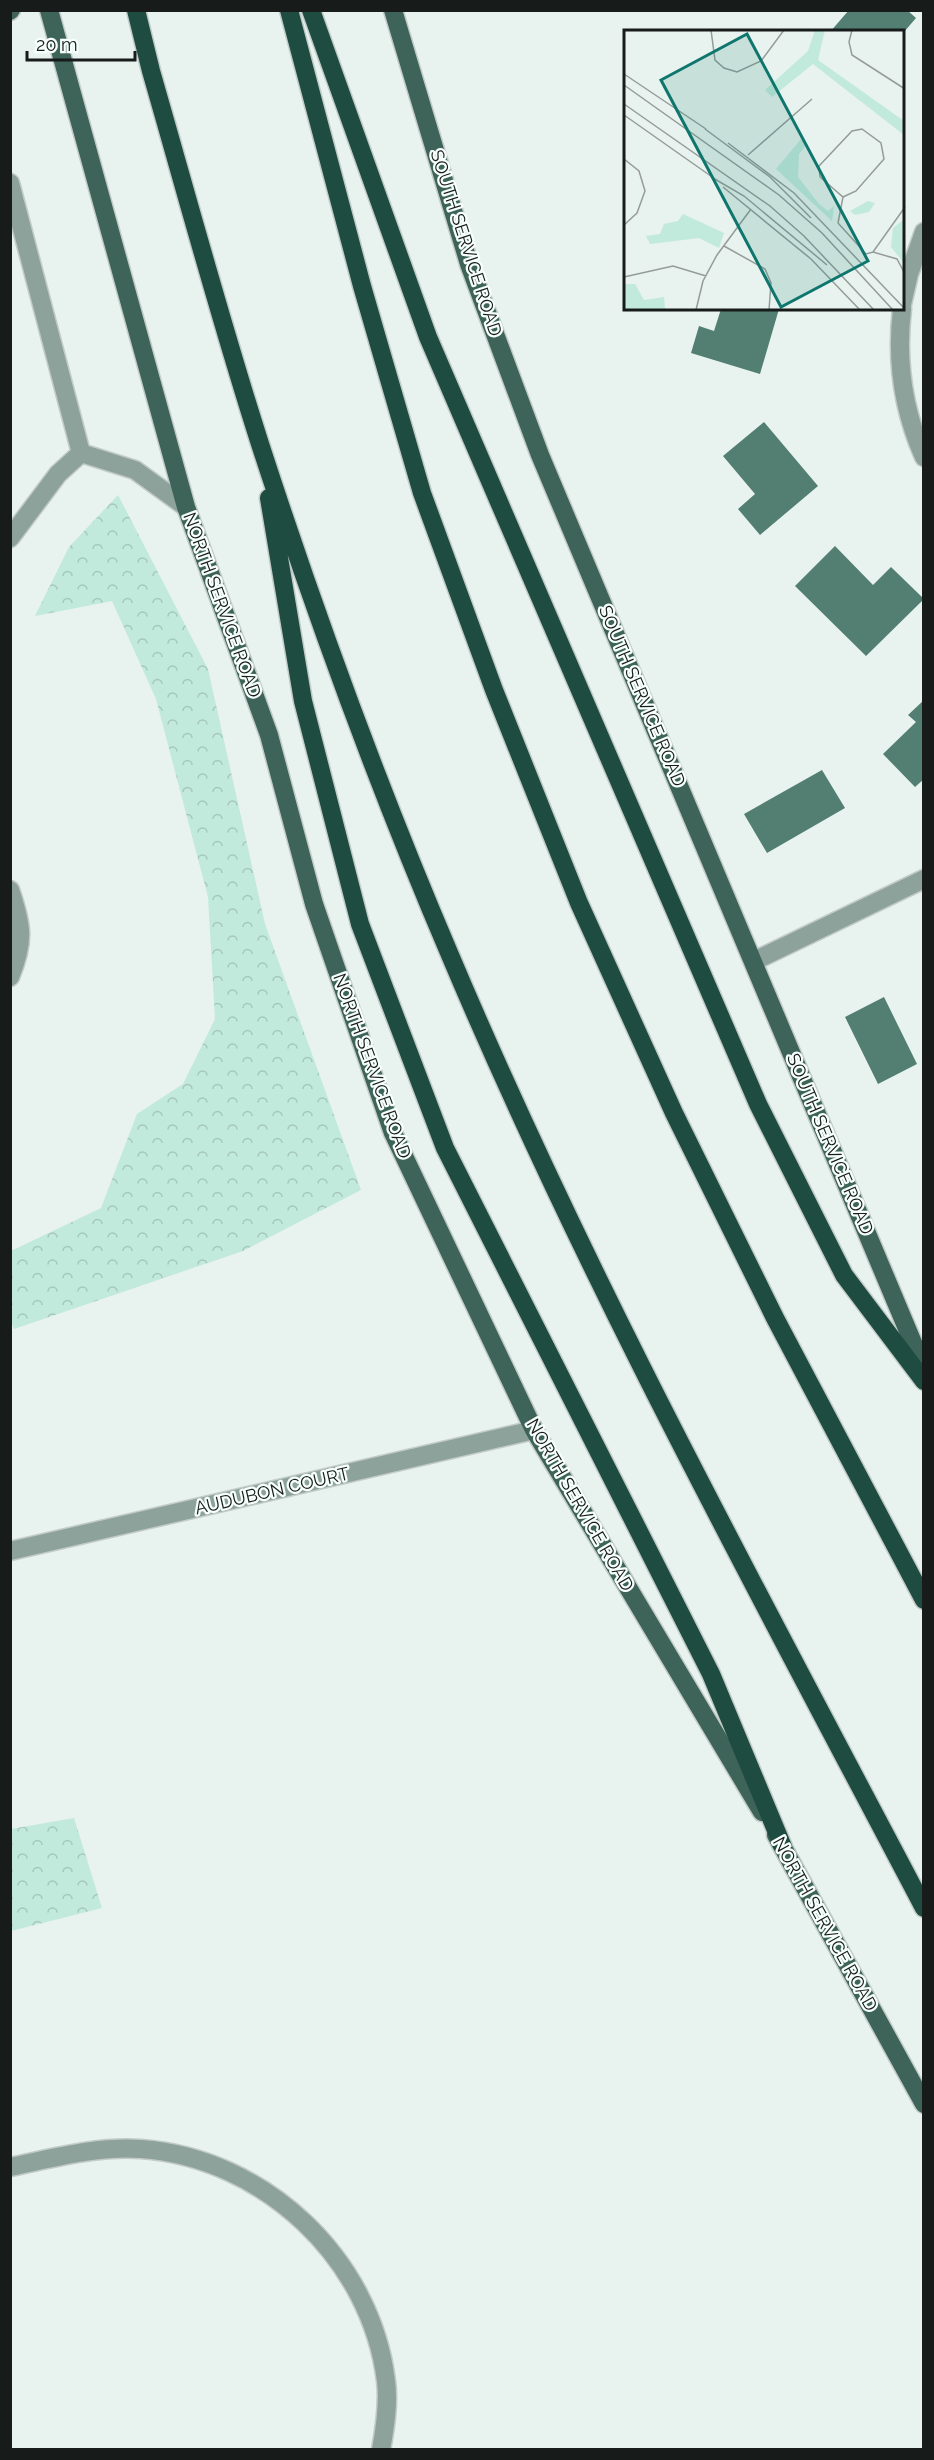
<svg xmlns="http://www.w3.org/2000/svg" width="934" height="2460" viewBox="0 0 934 2460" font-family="Raleway,sans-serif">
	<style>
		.forest { fill: url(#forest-crowns) }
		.building { fill: #527f72 }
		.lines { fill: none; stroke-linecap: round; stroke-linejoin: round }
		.minor-casing { stroke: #c2cbc8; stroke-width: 21 }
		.major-casing { stroke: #c2cbc8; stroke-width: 21 }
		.highway-casing { stroke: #c2cbc8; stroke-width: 21 }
		.minor { stroke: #8ea29c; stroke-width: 18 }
		.major { stroke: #3e6358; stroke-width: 18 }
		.highway { stroke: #1f4c40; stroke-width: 18 }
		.labels { text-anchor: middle; stroke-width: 4.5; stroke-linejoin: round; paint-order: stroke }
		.street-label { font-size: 18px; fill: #171b1a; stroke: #f6fffc }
		.inset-road { fill: none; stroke: #949c99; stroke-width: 1.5 }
		.view { fill: #0f766e; fill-opacity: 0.15; stroke: #0f766e; stroke-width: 3 }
		.inset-edge { fill: none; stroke: #171b1a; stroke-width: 3 }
	</style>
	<defs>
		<pattern id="forest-crowns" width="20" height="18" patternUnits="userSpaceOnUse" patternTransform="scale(1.5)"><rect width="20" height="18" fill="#c1e9dc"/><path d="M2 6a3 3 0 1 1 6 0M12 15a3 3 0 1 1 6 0" fill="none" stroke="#a5c7bc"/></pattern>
	</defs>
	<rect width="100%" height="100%" fill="#e8f2ee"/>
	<!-- forest -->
	<path class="forest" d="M118,495L208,669L265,924L361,1190L243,1251L14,1329L10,1319L11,1251L101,1208L137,1114L183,1084L215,1019L208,897L156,699L112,601L35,616L69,547Z
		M74,1818L102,1908L11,1931V1829Z"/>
	<!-- building -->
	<path class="building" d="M849,10H907L916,18L904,32H830Z
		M721,309H779L760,374L691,353L699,326L714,331Z
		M764,422L818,486L760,535L738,509L755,494L723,456Z
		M835,546L873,585L891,567L924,599L866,656L795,586Z
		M924,700V779L915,787L883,754L916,722L908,715Z
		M822,770L845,808L767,853L744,814Z
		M884,997L917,1064L878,1084L845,1017Z"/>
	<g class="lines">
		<!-- minor casing -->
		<g class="minor-casing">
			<path id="minor" d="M10,183L81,453
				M902,304L909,274L924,232
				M902,309C896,360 903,410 924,457
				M81,453L135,470L186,507
				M10,538L58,474L81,453
				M10,890C22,925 25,941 10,977
				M754,961L924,879
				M10,1551L534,1430
				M10,2167C54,2158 96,2146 141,2149C265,2158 371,2259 386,2381C389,2403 385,2428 381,2450"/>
		</g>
		<!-- major casing -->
		<g class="major-casing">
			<path id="major" d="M49,10L186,507L269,735L314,904L393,1133L534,1430L762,1812
				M393,10L469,264L540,455L924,1369
				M10,11L11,10
				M776,1835L924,2104"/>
		</g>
		<!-- highway casing -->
		<g class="highway-casing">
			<path id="highway" d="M136,10L151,71C187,196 221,323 261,447C317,619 379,789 450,955C588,1282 759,1594 924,1908
				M289,10L362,286L422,493L494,690L579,903L674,1113L775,1318L924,1600
				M311,10L428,337L758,1104L844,1275L924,1381
				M269,498L303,701L360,924L445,1148L711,1674L783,1847"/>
		</g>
		<!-- minor -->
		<use href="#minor" class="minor"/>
		<!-- major -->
		<use href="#major" class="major"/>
		<!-- highway -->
		<use href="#highway" class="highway"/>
	</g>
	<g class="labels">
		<!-- street labels -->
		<g class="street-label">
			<text transform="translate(466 243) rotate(72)" y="6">SOUTH SERVICE ROAD</text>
			<text transform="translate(222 605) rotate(70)" y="6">NORTH SERVICE ROAD</text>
			<text transform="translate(642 696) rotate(67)" y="6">SOUTH SERVICE ROAD</text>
			<text transform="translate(372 1066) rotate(70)" y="6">NORTH SERVICE ROAD</text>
			<text transform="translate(830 1144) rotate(67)" y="6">SOUTH SERVICE ROAD</text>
			<text transform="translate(272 1491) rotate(-13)" y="6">AUDUBON COURT</text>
			<text transform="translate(580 1505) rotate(60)" y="6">NORTH SERVICE ROAD</text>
			<text transform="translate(825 1924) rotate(61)" y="6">NORTH SERVICE ROAD</text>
		</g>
	</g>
	<!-- overview -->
	<g transform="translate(624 30)">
		<rect width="280" height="280" fill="#e8f2ee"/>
		<path d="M191,0H201L194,30L280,91V105L189,34L148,67L141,60L184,21ZM177,109L183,114L175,124L174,147L195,174L204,181L210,176L208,191L152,139ZM244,171L251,173L245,182L231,185L226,181ZM59,184L100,203L95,218L75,208L26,214L22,206L36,204L40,194L54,191ZM278,191L280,192V233L267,217L269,198ZM0,254H11L20,270L40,267L41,280H0Z" fill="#c1e9dc"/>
		<path class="inset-road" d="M87,0L91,30L100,38L113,42L137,31L160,0M228,0L225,12L228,25L281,59M0,44L82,99M0,55L155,165L198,203L269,280M0,74L146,176L180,206L250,280M0,85L91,149M81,99L146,147L187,188M238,99L257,113L260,129L232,161L219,167L196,147L195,136L228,101ZM104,113L170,163L281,279M124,125L188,69M0,129L15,141L21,161L13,183L0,195M89,148L120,166L203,235M99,157L187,229L236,280M214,193L242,224L249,222L273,229L281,244M214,193L219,167M100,216L141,239L147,253L145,280M249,222L281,177M0,247L49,236L82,246M72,280L79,251L93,225L127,179"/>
		<path class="view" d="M123,4L244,231L157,277L37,50Z"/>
		<rect width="280" height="280" class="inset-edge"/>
	</g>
	<!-- border -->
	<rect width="934" height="2460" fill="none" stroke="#171b1a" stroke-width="24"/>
	<!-- scale -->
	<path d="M27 51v9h108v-9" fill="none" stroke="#171b1a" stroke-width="3"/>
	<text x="36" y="51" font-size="18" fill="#171b1a" stroke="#f6fffc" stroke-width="4.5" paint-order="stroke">20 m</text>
</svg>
